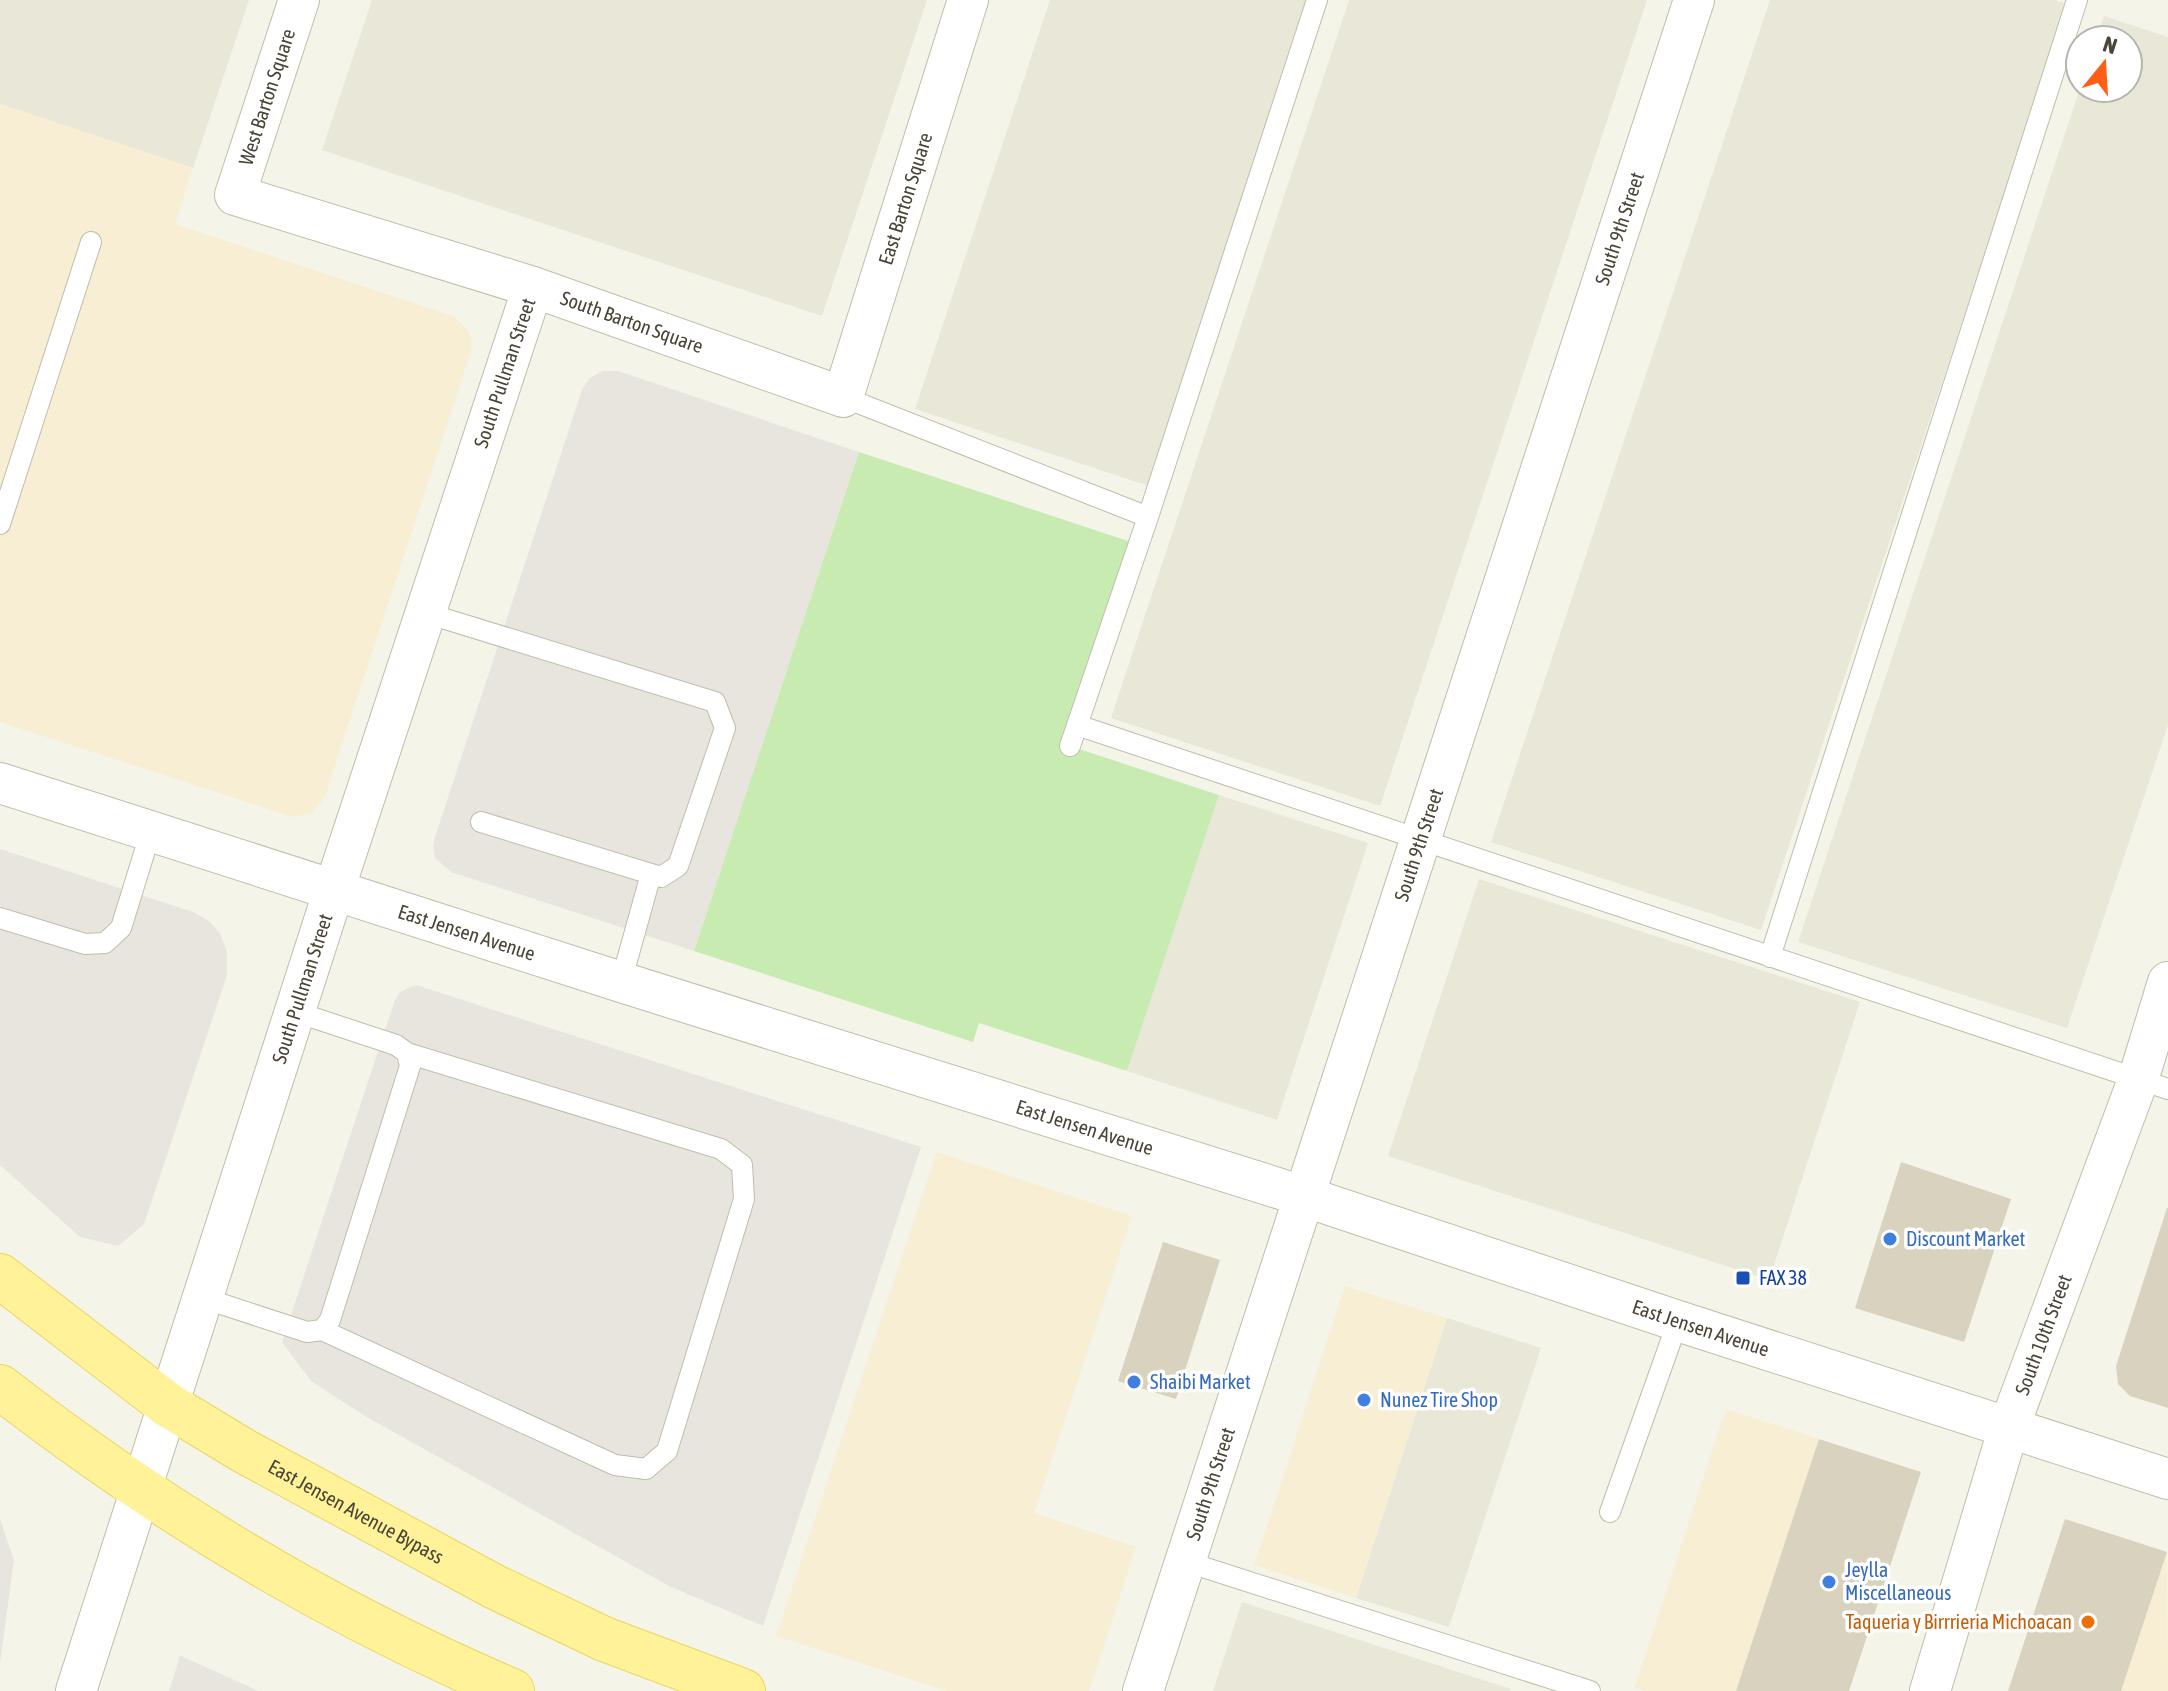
<svg xmlns="http://www.w3.org/2000/svg" width="2168" height="1691" viewBox="0 0 2168 1691" font-family="'Asap Condensed',sans-serif">
	<style>
		.residential { fill: #e9e7d7 }
		.commercial { fill: #f7eed4 }
		.industrial { fill: #e8e5de }
		.green { fill: #c8ebb1 }
		.building { fill: #d8d2be }
		.lines { fill: none; stroke-linecap: round; stroke-linejoin: round }
		.lane-casing { stroke: #c1bdab; stroke-width: 22 }
		.street-casing { stroke: #c1bdab; stroke-width: 42 }
		.primary-casing { stroke: #e9d664; stroke-width: 46 }
		.lane { stroke: #fff; stroke-width: 20 }
		.street { stroke: #fff; stroke-width: 40 }
		.primary { stroke: #fff299; stroke-width: 44 }
		.shop-dot { fill: #3f7fe0; stroke: #fff; stroke-width: 3 }
		.transit-dot { fill: #1a4fb4; stroke: #fff; stroke-width: 3 }
		.food-dot { fill: #e8710a; stroke: #fff; stroke-width: 3 }
		.labels { text-anchor: middle; stroke-width: 7; stroke-linejoin: round; paint-order: stroke }
		.street-label { font-size: 20px; fill: #4a4537; stroke: #fff }
		.shop-label { font-size: 20px; fill: #366cbe; stroke: #fff; text-anchor: start }
		.transit-label { font-size: 20px; fill: #164399; stroke: #fff; text-anchor: start }
		.food-label { font-size: 20px; fill: #c56008; stroke: #fff; text-anchor: end }
	</style>
	<rect width="100%" height="100%" fill="#f5f4e9"/>
	<!-- residential -->
	<path class="residential" d="M0,0H249L193,168L0,104Z
		M372,0H927L822,316L322,150Z
		M1050,0H1317L1155,488L915,409Z
		M1349,0H1647L1380,806L1111,718Z
		M1770,0H2054L2067,4L1761,930L1491,842Z
		M2104,16L2168,37V725L2067,1028L1798,942L2080,88H2128V40H2096Z
		M1219,795L1368,843L1277,1120L1127,1071Z
		M1479,879L1860,1002L1769,1280L1388,1156Z
		M1447,1318L1541,1348L1449,1627L1356,1598Z
		M1242,1602L1511,1689L1510,1691H1213Z"/>
	<!-- commercial -->
	<path class="commercial" d="M0,104L193,168L175,224L453,316L468,330L472,340L471,351L325,797L312,813L293,817L0,722Z
		M937,1152L1132,1216L1034,1513L1136,1547L1089,1691H947L776,1636Z
		M1345,1286L1447,1318L1356,1598L1254,1565Z
		M1726,1409L1819,1439L1736,1691H1645L1634,1688Z
		M2167,1552L2168,1691H2121Z"/>
	<!-- industrial -->
	<path class="industrial" d="M603,371H618L859,452L694,951L451,872L435,858L433,847L435,837L582,390L590,378Z
		M0,849L193,912L208,920L220,933L227,952V975L144,1224L118,1246L80,1237L0,1165Z
		M416,985L921,1147L763,1626L669,1586L365,1416L311,1381L282,1342L395,1000L400,992Z
		M0,1519L14,1560L0,1663Z
		M180,1656H181L259,1691H169Z"/>
	<!-- green -->
	<path class="green" d="M859,452L1137,544L1070,746L1219,795L1127,1071L979,1023L973,1042L694,951Z"/>
	<!-- building -->
	<path class="building" d="M1901,1162L2011,1199L1964,1342L1855,1308Z
		M2167,1208H2168V1408L2130,1396L2118,1384L2116,1366Z
		M1163,1242L1220,1260L1176,1399L1118,1381Z
		M1819,1439L1921,1472L1849,1691H1736Z
		M2065,1519L2167,1552L2121,1691H2008Z"/>
	<g class="lines">
		<!-- lane casing -->
		<g class="lane-casing">
			<path id="lane" d="M843,397L1148,517
				M0,524L91,242
				M426,613L715,702L725,728L678,866L661,877L481,822
				M1077,725L2168,1089
				M1070,746L1148,517L1317,0
				M0,918L85,944L105,943L121,928L151,831
				M1770,957L2077,0
				M621,982L651,874
				M203,1298L307,1332L322,1330L330,1320L410,1066L407,1053L396,1045L296,1012
				M322,1330L615,1465L646,1469L667,1451L744,1199L742,1165L721,1149L407,1053
				M1610,1512L1678,1321
				M1184,1561L1590,1691"/>
		</g>
		<!-- street casing -->
		<g class="street-casing">
			<g id="street">
				<path id="s1" d="M299,0L235,195L533,287L843,397L968,0"/>
				<path id="s2" d="M0,783L621,982L1303,1196L1678,1321L2168,1479"/>
				<path id="s3" d="M76,1691L334,890L533,287"/>
				<path id="s4" d="M1143,1691L1694,0"/>
				<path id="s5" d="M1930,1691L2009,1427L2138,1080L2168,982"/>
			</g>
		</g>
		<!-- primary casing -->
		<g class="primary-casing">
			<g id="primary">
				<path id="s6" d="M0,1276L168,1405L244,1451L495,1587L604,1639L743,1691"/>
				<path d="M0,1387C156,1508 329,1613 512,1691"/>
			</g>
		</g>
		<!-- lane -->
		<use href="#lane" class="lane"/>
		<!-- street -->
		<use href="#street" class="street"/>
		<!-- primary -->
		<use href="#primary" class="primary"/>
	</g>
	<!-- markers -->
	<g class="shop-dot">
		<circle cx="1890" cy="1239" r="8"/>
		<circle cx="1134" cy="1382" r="8"/>
		<circle cx="1364" cy="1400" r="8"/>
		<circle cx="1829" cy="1582" r="8"/>
	</g>
	<rect class="transit-dot" x="1735" y="1270" width="16" height="16" rx="4"/>
	<circle class="food-dot" cx="2088" cy="1622" r="8"/>
	<g class="labels">
		<!-- street labels -->
		<g class="street-label">
			<text transform="translate(267 97) rotate(-72)" y="7">West Barton Square</text>
			<text dy="7" stroke="none"><textPath href="#s1" startOffset="1054">East Barton Square</textPath></text>
			<text dy="7" stroke="none"><textPath href="#s4" startOffset="1538">South 9th Street</textPath></text>
			<text dy="7" stroke="none"><textPath href="#s1" startOffset="622">South Barton Square</textPath></text>
			<text dy="7" stroke="none"><textPath href="#s3" startOffset="1386">South Pullman Street</textPath></text>
			<text dy="7" stroke="none"><textPath href="#s4" startOffset="890">South 9th Street</textPath></text>
			<text dy="7" stroke="none"><textPath href="#s2" startOffset="490">East Jensen Avenue</textPath></text>
			<text dy="7" stroke="none"><textPath href="#s3" startOffset="738">South Pullman Street</textPath></text>
			<text dy="7" stroke="none"><textPath href="#s2" startOffset="1138">East Jensen Avenue</textPath></text>
			<text dy="7" stroke="none"><textPath href="#s2" startOffset="1786">East Jensen Avenue</textPath></text>
			<text dy="7" stroke="none"><textPath href="#s5" startOffset="374">South 10th Street</textPath></text>
			<text dy="7" stroke="none"><textPath href="#s4" startOffset="218">South 9th Street</textPath></text>
			<text dy="7" stroke="none"><textPath href="#s6" startOffset="428">East Jensen Avenue Bypass</textPath></text>
		</g>
		<!-- shop labels -->
		<g class="shop-label">
			<text x="1906" y="1246">Discount Market</text>
			<text x="1150" y="1389">Shaibi Market</text>
			<text x="1380" y="1407">Nunez Tire Shop</text>
			<text x="1845" y="1577">Jeylla<tspan x="1845" dy="23">Miscellaneous</tspan></text>
		</g>
		<!-- transit labels -->
		<g class="transit-label">
			<text x="1759" y="1285">FAX 38</text>
		</g>
		<!-- food labels -->
		<g class="food-label">
			<text x="2072" y="1629">Taqueria y Birrrieria Michoacan</text>
		</g>
	</g>
	<!-- north arrow -->
	<g transform="translate(2104 64) rotate(18)"><circle r="38" fill="#ffffff" stroke="#b7b5af" stroke-width="2"/>
	<path d="M0-6L14 30L0 20L-14 30Z" fill="#ff5e17"/>
	<text y="-12" font-size="22" font-weight="bold" text-anchor="middle" fill="#4a4537">N</text>
	</g>
</svg>
